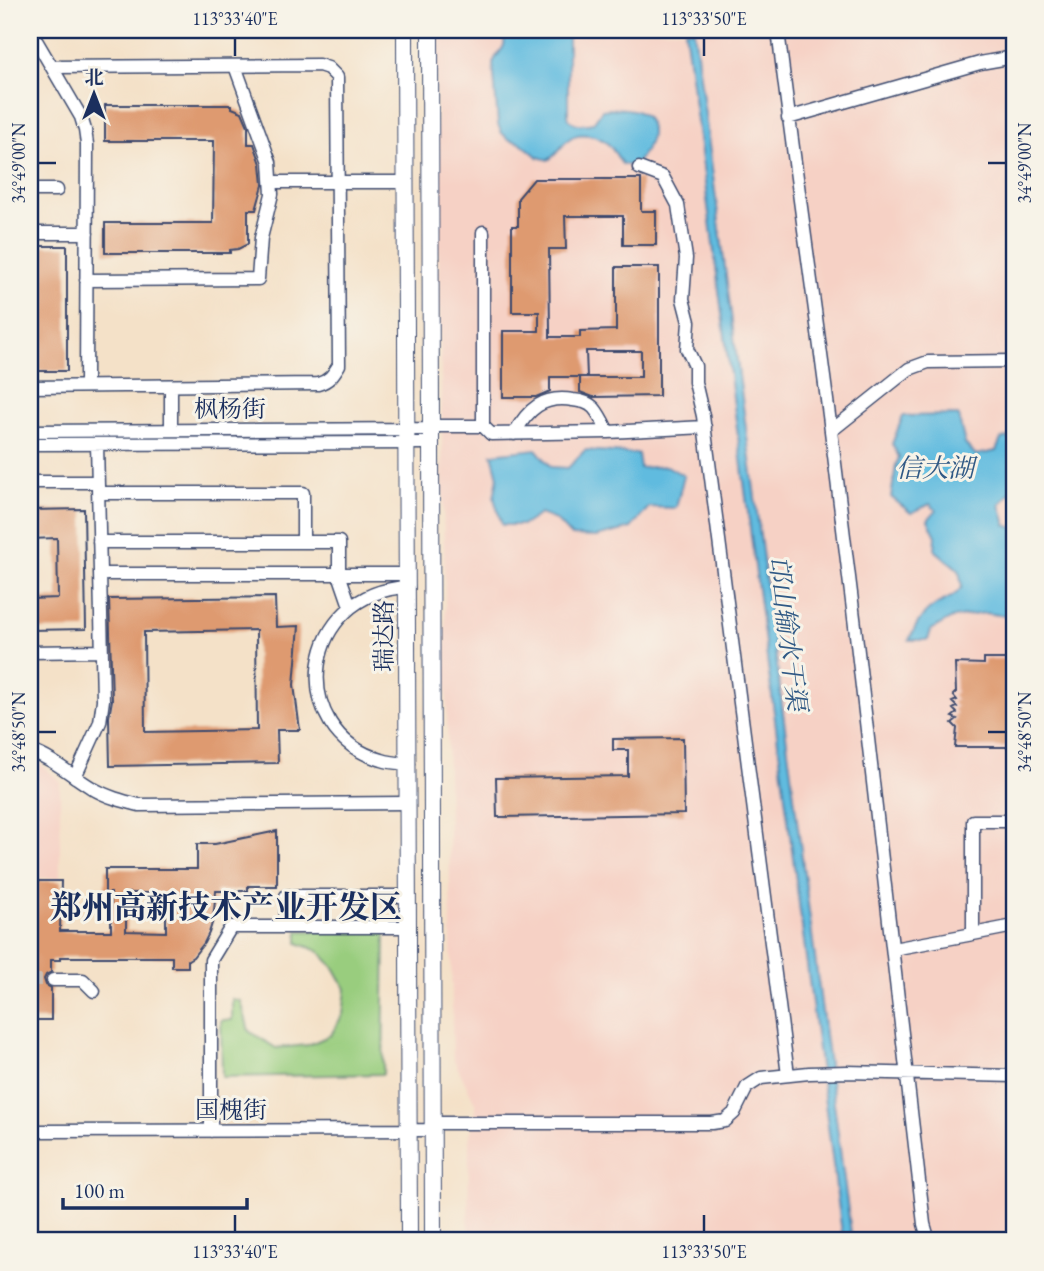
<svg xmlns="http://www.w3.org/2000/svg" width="1044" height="1271" viewBox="0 0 1044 1271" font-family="'EB Garamond','Noto Serif SC',serif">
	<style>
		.built { fill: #f6d1c5 }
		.green { fill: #99cd7e; stroke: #5a7e6e; stroke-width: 2 }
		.water { fill: #61bbdf; stroke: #3e759e; stroke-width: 2 }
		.building { fill: #de9a70; fill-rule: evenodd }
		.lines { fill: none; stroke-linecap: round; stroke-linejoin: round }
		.minor-tunnel { stroke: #c9bdb3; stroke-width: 12; stroke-dasharray: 12 6; stroke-linecap: butt }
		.minor-casing { stroke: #3c4a6e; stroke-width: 15 }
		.major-casing { stroke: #3c4a6e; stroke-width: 18 }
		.minor { stroke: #fff; stroke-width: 12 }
		.major { stroke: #fff; stroke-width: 16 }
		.ticks { fill: none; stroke: #1b2f5e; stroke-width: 2.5 }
		.labels { text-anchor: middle; stroke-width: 6; stroke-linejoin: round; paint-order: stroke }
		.street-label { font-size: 24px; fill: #1b2f5e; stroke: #f7f3e8 }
		.water-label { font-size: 26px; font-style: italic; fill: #305985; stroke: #f7f3e8 }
		.district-label { font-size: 32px; font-weight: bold; fill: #1b2f5e; stroke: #f7f3e8 }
		.neatline { fill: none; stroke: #1b2f5e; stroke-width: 2.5 }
		.ticks-label { font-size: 18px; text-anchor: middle; fill: #1b2f5e }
	</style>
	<rect width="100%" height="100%" fill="#f7f3e8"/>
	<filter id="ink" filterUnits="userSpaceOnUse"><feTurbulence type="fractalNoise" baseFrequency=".0143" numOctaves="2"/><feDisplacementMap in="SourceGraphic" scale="14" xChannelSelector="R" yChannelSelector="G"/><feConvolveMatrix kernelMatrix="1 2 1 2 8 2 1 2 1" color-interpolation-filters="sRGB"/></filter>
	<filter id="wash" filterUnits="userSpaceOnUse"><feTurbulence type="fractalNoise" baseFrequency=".00686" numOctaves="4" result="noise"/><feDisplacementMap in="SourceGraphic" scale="28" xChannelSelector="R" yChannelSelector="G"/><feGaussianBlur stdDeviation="1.57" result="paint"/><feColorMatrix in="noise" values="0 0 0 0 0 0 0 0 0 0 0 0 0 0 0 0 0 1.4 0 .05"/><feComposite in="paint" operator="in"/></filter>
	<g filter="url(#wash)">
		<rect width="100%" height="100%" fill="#f4e1c8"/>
		<!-- built -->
		<path class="built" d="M435,30H1014V1241H468L469,1141L476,1105L453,1058Z
			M30,760L40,764L60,781V878H30Z"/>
		<!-- green -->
		<path class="green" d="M298,931H385L383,1074L222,1077L221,1020H232V999L241,1001L249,1031L276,1048L308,1045L331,1035L343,1014L346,989L335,969L319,951L298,943Z"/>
		<!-- water -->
		<path class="water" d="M502,30H568V118C574,126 584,125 593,123L602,110C620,107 652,106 651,133C651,144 642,156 636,164L631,166L622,164C618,158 614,150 609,145C599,135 579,130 568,140C560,147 557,155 548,160L538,157L521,143L508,139L501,132L498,124L493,63C499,47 509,52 502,30Z
			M685,30H694L852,1241H843Z
			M958,415L965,444L976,455L996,451L1001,439L1008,437L1014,445V490L1009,494L1000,504L1006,525L1014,528V617L985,613L952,618L931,630L928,640H909C915,627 921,615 933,607C945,598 951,601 962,587L959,570L935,550L936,536L928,520L936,510L930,504L911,513L891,497L896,465L899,457L892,444L903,416Z
			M536,449L551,467L568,468L585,450L638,454L640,468L667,466L684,476L676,508L649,507L631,528L596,537L571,536L556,520L540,514L523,525H502L494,498L498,477L492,454Z"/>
		<g id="blocks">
			<!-- building -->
			<path class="building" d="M105,105H232V108L242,112L248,126V144H254L261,164L263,185L256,210H248V244L238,249L230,250V253H105V223H213L214,141H105Z
				M534,179H641V211H656V245H623V216H565L566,249H549L550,331V337H580V331L616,330V267H659V396L593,397L580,392V377H641V351H586L587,377H550V391L536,397H503V331H539V312H512V226H518V198Z
				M30,246H67V371H30Z
				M84,509L86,629L30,630V599L58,598L57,538L30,539V510Z
				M275,597L276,627L299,626L294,685L300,730H277L278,763L110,766L109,717L112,700L109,599ZM256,630L257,730L145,732L144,632Z
				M984,659H1014V747H955L957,728L952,723L957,719L952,717L957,713L953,709L957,707L952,702L957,700L953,695L956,692L955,663L984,664Z
				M683,738L684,814L497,817L496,778L628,776V750H613V739Z
				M277,831V886H248V891H216L213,920L209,933L204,943L193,957L188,960V967H172V957H60V960H51V972L46,975L44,979L46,985L51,988V1020H30V881H61L60,931H111V893H105V869H197V844H215ZM126,893H166V932L126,931Z"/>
		</g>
	</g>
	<g filter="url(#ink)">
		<use href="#blocks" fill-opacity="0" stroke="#3c4a6e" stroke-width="2"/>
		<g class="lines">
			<!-- minor-tunnel -->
			<path class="minor-tunnel" d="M30,980H53"/>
			<!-- minor casing -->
			<g class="minor-casing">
				<path id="minor" d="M30,30L81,117L85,130L87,144L86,386
					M778,30C794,164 814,297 831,431C864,695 895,959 924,1224L929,1241
					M788,118L980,63L1014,57
					M639,168L663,177L678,205L682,232L686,258L683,299L689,322L687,349L695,366V382L703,416L788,1075
					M272,182H406
					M30,190H57
					M30,233H87
					M86,280L258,279L261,238L272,194L270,162L235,66
					M171,386V430
					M30,387L318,384C329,381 333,375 339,365L337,77L328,68L319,65L52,67
					M431,426H483V232
					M483,426L491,434L608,432L705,427
					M30,431L431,429
					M831,431L909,369L928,362L1014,361
					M514,434C528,409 543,395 573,400C581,401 588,402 594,408C600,415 604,424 608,432
					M30,444L431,443
					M30,482H98
					M98,493H303V542
					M99,542H339V574L350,606
					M100,574H406
					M408,587C301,592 285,733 382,760C391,763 400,763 409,764
					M30,652L102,651
					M30,751C52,758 72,776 92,788C107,797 123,801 139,805L407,803
					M75,777L100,722L103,700L97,444
					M286,927V896H407
					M973,934L1014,926
					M893,949L973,934V821H1014
					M53,980H83L94,991
					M433,1123H712L725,1121L734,1113L747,1087L761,1078L809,1073L847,1072L1014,1076
					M30,1131L433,1130
					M211,1131V960L231,927H408"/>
			</g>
			<!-- major casing -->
			<g class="major-casing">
				<path id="major" d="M405,30L409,1241
					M430,30L433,1241"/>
			</g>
			<!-- minor -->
			<use href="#minor" class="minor"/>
			<!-- major -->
			<use href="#major" class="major"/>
		</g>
	</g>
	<!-- ticks -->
	<path class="ticks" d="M235,38V56M704,38V56M38,163H56M988,163H1006M38,732H56M988,732H1006M235,1215V1232M704,1215V1232"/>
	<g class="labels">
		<!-- street labels -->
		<g class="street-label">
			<text x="230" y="417">枫杨街</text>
			<text transform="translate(384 636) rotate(-90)" y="8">瑞达路</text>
			<text x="231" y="1118">国槐街</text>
		</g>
		<!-- water labels -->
		<g class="water-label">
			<text x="935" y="477">信大湖</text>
			<text transform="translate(788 633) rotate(83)" y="9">邙山输水干渠</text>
		</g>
		<!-- district labels -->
		<g class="district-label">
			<text x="226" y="918">郑州高新技术产业开发区</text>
		</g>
	</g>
	<!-- margin -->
	<rect width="1044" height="1271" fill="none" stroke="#f7f3e8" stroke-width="77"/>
	<!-- north arrow -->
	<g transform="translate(94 94)" stroke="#f7f3e8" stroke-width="5" paint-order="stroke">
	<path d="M0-5L12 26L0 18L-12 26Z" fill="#1b2f5e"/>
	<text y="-10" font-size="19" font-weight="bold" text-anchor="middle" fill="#1b2f5e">北</text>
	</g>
	<!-- scale -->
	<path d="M63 1198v10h184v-10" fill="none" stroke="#1b2f5e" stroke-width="3.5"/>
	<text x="74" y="1198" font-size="21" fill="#1b2f5e" stroke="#f7f3e8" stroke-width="5" paint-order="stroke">100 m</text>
	<rect x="38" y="38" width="968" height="1194" class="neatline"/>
	<g class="ticks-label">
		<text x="235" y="25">113°33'40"E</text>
		<text x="704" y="25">113°33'50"E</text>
		<text transform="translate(19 163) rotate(-90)" y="6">34°49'00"N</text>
		<text transform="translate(1025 163) rotate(-90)" y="6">34°49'00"N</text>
		<text transform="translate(19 732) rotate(-90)" y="6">34°48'50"N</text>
		<text transform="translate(1025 732) rotate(-90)" y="6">34°48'50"N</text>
		<text x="235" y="1258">113°33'40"E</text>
		<text x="704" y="1258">113°33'50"E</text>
	</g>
</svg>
